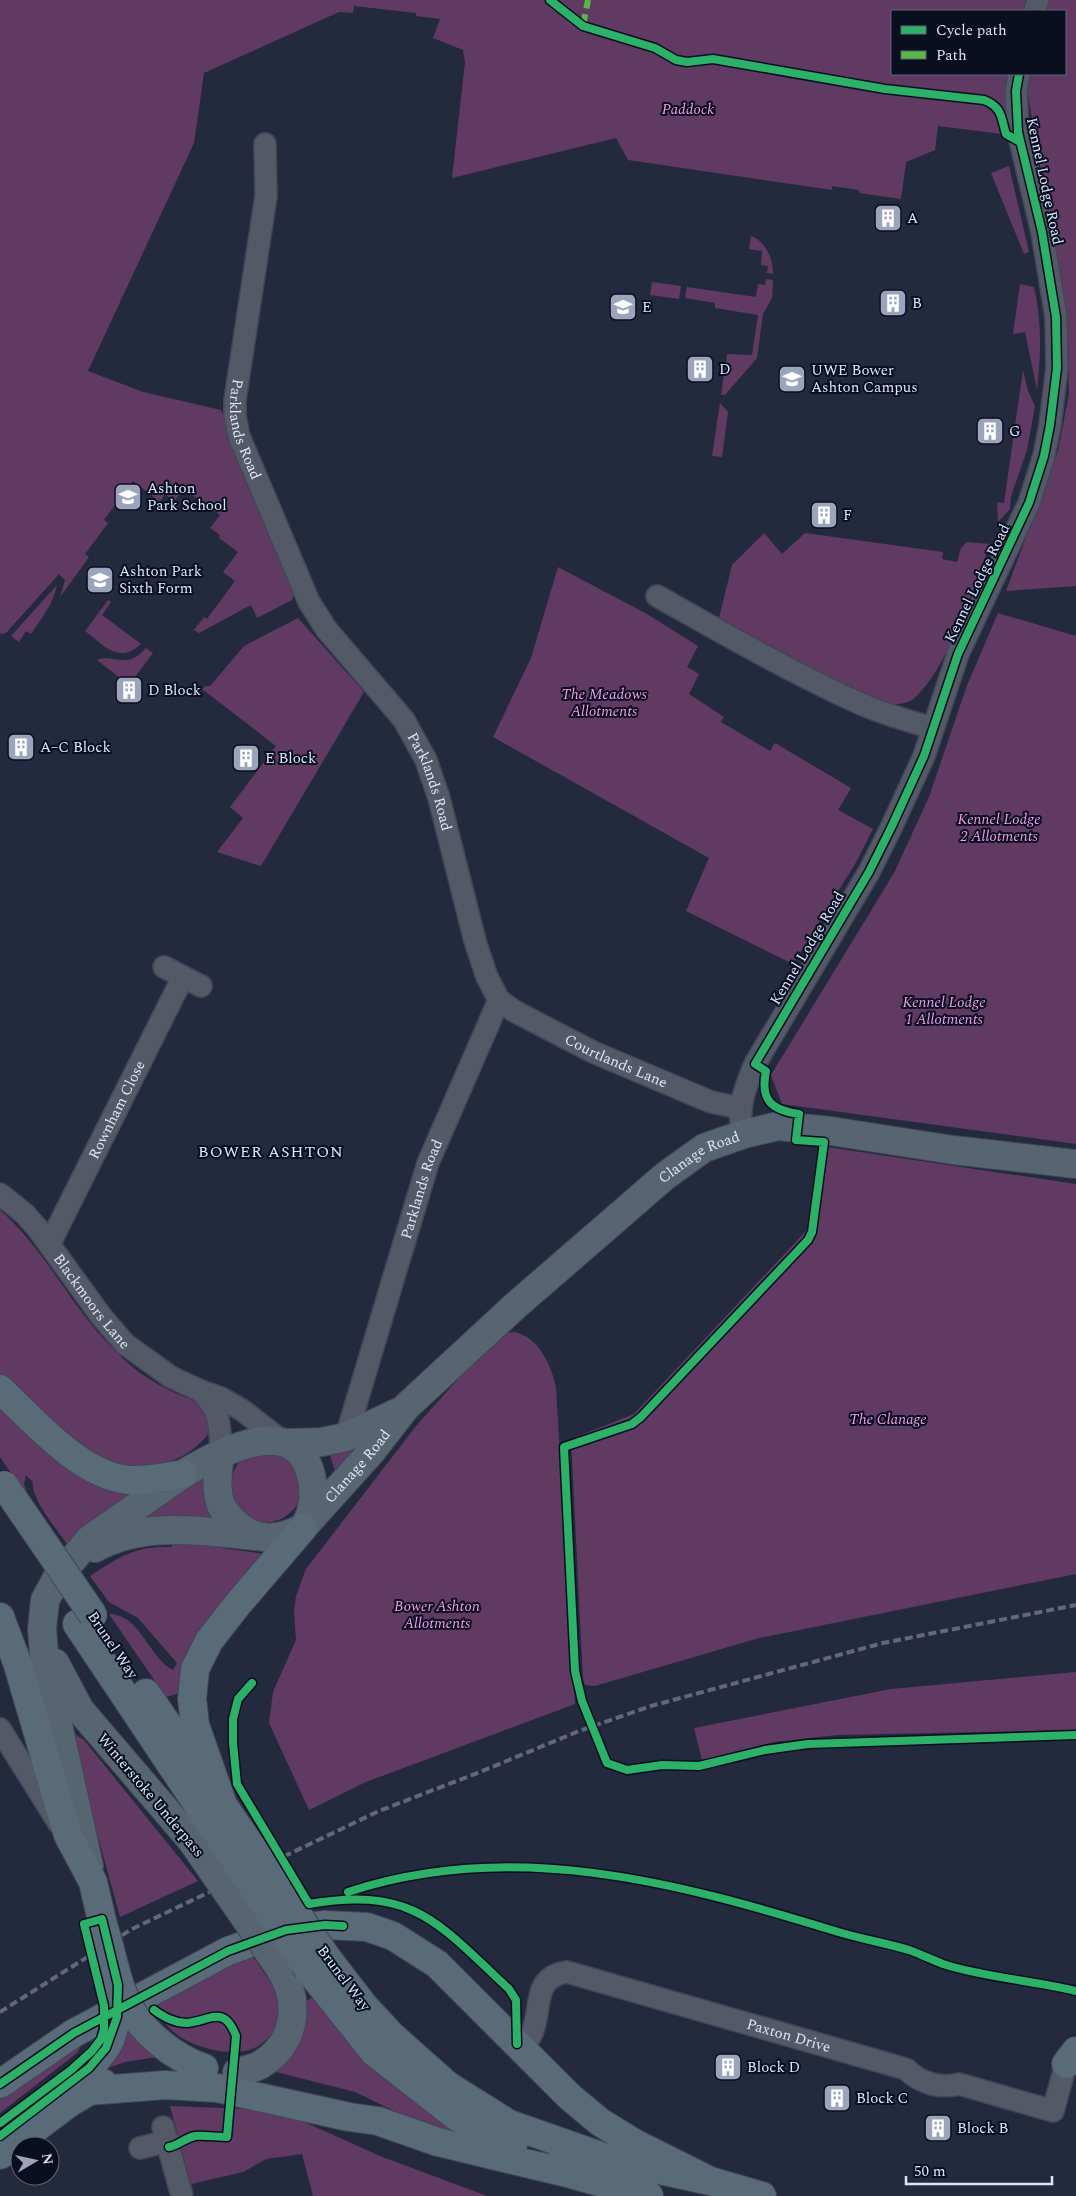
<svg xmlns="http://www.w3.org/2000/svg" width="1076" height="2196" viewBox="0 0 1076 2196" font-family="Spectral,serif">
	<style>
		.green { fill: #613a63; fill-rule: evenodd }
		.lines { fill: none; stroke-linecap: round; stroke-linejoin: round }
		.minor-casing { stroke: #414658; stroke-width: 24 }
		.major-casing { stroke: #414658; stroke-width: 30 }
		.highway-casing { stroke: #414658; stroke-width: 30 }
		.minor { stroke: #545968; stroke-width: 21 }
		.major { stroke: #576471; stroke-width: 28 }
		.highway { stroke: #596b78; stroke-width: 28 }
		.rail { stroke: #636877; stroke-width: 4; stroke-dasharray: 8 4; stroke-linecap: butt }
		.major-bridge-casing { stroke: #414658; stroke-width: 30; stroke-linecap: butt }
		.highway-bridge-casing { stroke: #414658; stroke-width: 30; stroke-linecap: butt }
		.major-bridge { stroke: #576471; stroke-width: 28 }
		.highway-bridge { stroke: #596b78; stroke-width: 28 }
		.quiet { stroke: #58b947; stroke-width: 6; stroke-dasharray: 12 6; stroke-linecap: butt }
		.cycleway-casing { stroke: #090f1f; stroke-width: 11 }
		.cycleway { stroke: #2db169; stroke-width: 8 }
		.labels { text-anchor: middle; stroke-width: 4; stroke-linejoin: round; paint-order: stroke }
		.park-label { font-size: 15px; font-style: italic; fill: #f59af2; stroke: #090f1f }
		.street-label { font-size: 15px; fill: #dbe5fe; stroke: #090f1f }
		.poi-label { font-size: 15px; fill: #dbe5fe; stroke: #090f1f; text-anchor: start }
		.neighbourhood-label { font-size: 16px; letter-spacing: 1px; fill: #dbe5fe; stroke: #090f1f }
	</style>
	<rect width="100%" height="100%" fill="#242a3e"/>
	<!-- green -->
	<path class="green" d="M0,0H1076V586L1006,591L1058,451L1069,394L1067,327L1028,95L1007,93L1011,131H1001L1002,134L938,126L935,150L906,162L901,199L859,193V190L832,186V190L628,160L616,138L452,178L465,62L463,50L433,38L440,19L416,16V13L354,6L353,13L339,12L204,73L194,143L88,371L143,392L221,410L293,584L295,592L292,600L257,618L251,605L199,633L194,630L204,617L207,619L235,581L223,572L238,552L219,538L220,535L210,528L220,515L184,489L174,501L165,494L160,502L133,481L104,520L108,523L85,554L89,557L60,597L65,580L59,574L6,633L0,634ZM892,11H1065V74H892Z
		M1009,166L1029,252L1024,254L991,173Z
		M751,236C765,240 774,261 773,274L767,273L768,266L761,265L762,251L749,249Z
		M766,279L773,280L772,298L763,314L757,358L725,395H721L727,354L752,355L758,315L715,308V303L685,298L687,287L756,297L758,284L765,285Z
		M652,282L681,286L679,299L650,295Z
		M1020,284L1034,287C1042,321 1041,355 1037,390L1025,332L1013,334Z
		M1023,370L1028,391L1035,406L1027,450L1011,496L1010,509L998,522L997,502L1004,503Z
		M720,403L728,412L722,457L712,456Z
		M764,533L782,554L805,533L943,552L942,559L957,562L961,548L967,542L990,544C976,584 945,675 912,700C906,704 898,704 890,704L818,674L719,618L732,565Z
		M558,567L647,614L698,646L687,667L699,674L689,694L724,717L721,722L770,751L775,743L851,788L838,810L873,829L855,864L793,964L686,911L709,858L493,737L531,658Z
		M57,585C53,604 42,618 31,634L26,631L19,642L11,636Z
		M108,600L111,602L102,615L141,644C118,665 104,645 85,631Z
		M998,613L1076,636V1144L782,1104L771,1075L894,873L929,797L966,688Z
		M298,618L364,692L261,866L217,852L243,818L230,807L276,746L202,689L206,686H210L244,646Z
		M146,648L153,653L129,685L97,660C112,653 127,671 146,648Z
		M820,1146L1076,1184V1574L759,1638L595,1686L585,1685L583,1679L571,1439L634,1414L809,1228Z
		M0,1210C42,1247 66,1297 103,1338C118,1355 136,1372 156,1383C172,1393 191,1398 207,1408L210,1432C196,1450 179,1461 156,1465C142,1467 128,1469 114,1464C76,1453 30,1402 0,1374Z
		M514,1332C538,1336 552,1366 556,1388L575,1704L366,1782L309,1810L269,1723L273,1692L296,1640L294,1611L296,1596L306,1569L416,1426L494,1339L501,1334Z
		M0,1402L142,1495L67,1544C58,1531 30,1497 33,1482L26,1475L24,1484L28,1495L27,1496L0,1457Z
		M364,1439L336,1475L328,1448Z
		M277,1450L300,1470V1501C266,1554 201,1496 246,1455Z
		M203,1479L207,1483L223,1526L141,1519Z
		M173,1541L264,1554L184,1692L166,1697L109,1614C139,1613 149,1658 173,1670L177,1663L138,1618L109,1602L90,1576C121,1556 134,1546 172,1547Z
		M1076,1672V1730L837,1735L774,1742L702,1760L694,1728L891,1689Z
		M75,1734L84,1740L198,1881L120,1917L72,1742Z
		M251,1954C261,1969 276,1986 280,2004C283,2025 266,2047 245,2051C219,2056 177,2043 163,2020C160,2015 159,2007 158,2002Z
		M314,1996L360,2058L408,2097L462,2137L419,2123L355,2092L268,2070L305,2002Z
		M122,2015L164,2056L125,2062L106,2069Z
		M83,2042L77,2053L0,2113V2095Z
		M170,2106L249,2109L302,2121L380,2156L487,2196H313L302,2154L266,2159L243,2172L191,2184Z"/>
	<g class="lines">
		<!-- minor casing -->
		<g class="minor-casing">
			<g id="minor">
				<path d="M1035,11L1038,0"/>
				<path id="s1" d="M265,144L266,196L235,400V416L239,436L309,602L327,630L404,720L426,760L439,798L475,941L487,977L499,1000L514,1011L593,1052L711,1102L741,1108"/>
				<path d="M657,596C721,632 784,668 850,699C877,712 905,720 933,728"/>
				<path d="M164,967L201,986"/>
				<path d="M741,1123C739,1102 747,1083 755,1064L869,872L891,828L924,756L958,654L1029,503L1044,456L1050,425L1057,368L1056,317L1042,232L1018,132L1016,91L1019,74"/>
				<path id="s2" d="M0,1194L25,1214L38,1229L101,1316L125,1344L171,1377L201,1391L221,1398L242,1410L282,1441"/>
				<path id="s3" d="M50,1243L183,977"/>
				<path d="M201,1391C221,1412 220,1426 221,1454"/>
				<path id="s4" d="M346,1437L428,1163L499,1000"/>
				<path d="M0,1729L58,1822"/>
				<path id="s5" d="M520,2047C524,2043 528,2040 531,2035C543,2013 530,1977 567,1972L906,2069C920,2083 940,2089 959,2084L1053,2111L1066,2064"/>
				<path d="M163,2127L182,2196"/>
				<path d="M140,2148L168,2141"/>
			</g>
		</g>
		<!-- major casing -->
		<g class="major-casing">
			<g id="major">
				<path d="M289,1443L322,1442L346,1437L396,1413"/>
				<path id="s6" d="M307,1523L371,1452L406,1407L514,1307L665,1176L704,1148L744,1134L778,1126L831,1131L953,1150L1076,1164"/>
				<path d="M95,1548C144,1521 201,1531 254,1536"/>
				<path d="M55,1663L80,1710L192,1841"/>
				<path d="M89,1866L45,1665L42,1629L45,1600L57,1578L90,1539L183,1474C220,1452 299,1409 312,1480C315,1495 313,1515 303,1528C279,1540 256,1543 235,1523C230,1518 224,1512 221,1505C215,1489 218,1470 220,1454"/>
				<path d="M237,2072C244,2070 253,2069 260,2065C297,2043 301,2001 279,1967"/>
			</g>
		</g>
		<!-- highway casing -->
		<g class="highway-casing">
			<path id="highway" d="M0,1389C34,1421 81,1476 129,1480C147,1481 165,1477 183,1474
				M0,1617L17,1662L68,1835L93,1882L103,1925
				M77,1624L208,1820
				M146,1693L202,1775
				M223,1805L195,1725L192,1699L195,1669L209,1641L237,1605L303,1528
				M327,1958L364,2006L392,2036L447,2085L509,2124L606,2158L710,2181L762,2196
				M308,1969L374,2052L457,2117L513,2145
				M140,2023C158,2044 178,2059 204,2068
				M1066,2064L1076,2051
				M0,2084L74,2033L228,1951L286,1930L325,1925L367,1927L393,1936L437,1964L570,2097L600,2122L634,2143L710,2181
				M59,2091C80,2076 100,2062 111,2038
				M87,2091L165,2085L218,2088L349,2117L378,2121L438,2142L571,2174
				M0,2155L69,2103L103,2083
				M555,2166L571,2174L649,2196"/>
		</g>
		<!-- minor -->
		<use href="#minor" class="minor"/>
		<!-- major -->
		<use href="#major" class="major"/>
		<!-- highway -->
		<use href="#highway" class="highway"/>
		<!-- rail -->
		<path class="rail" d="M0,2012L132,1929L379,1811L480,1772L579,1731L651,1706L883,1643L1076,1605"/>
		<!-- major-bridge casing -->
		<g class="major-bridge-casing">
			<path id="major-bridge" d="M192,1841L279,1967"/>
		</g>
		<!-- highway-bridge casing -->
		<g class="highway-bridge-casing">
			<path id="highway-bridge" d="M4,1485L93,1615
				M223,1805L327,1958
				M208,1820L308,1969
				M103,1925C115,1961 116,1992 140,2023
				M111,2038L117,2017L118,1985"/>
		</g>
		<!-- major-bridge -->
		<use href="#major-bridge" class="major-bridge"/>
		<!-- highway-bridge -->
		<use href="#highway-bridge" class="highway-bridge"/>
		<!-- quiet -->
		<path class="quiet" d="M583,26L588,0"/>
		<!-- cycleway casing -->
		<g class="cycleway-casing">
			<path id="cycleway" d="M550,0L583,26L655,48L676,60L687,62L713,59L885,89L984,100C1002,107 1001,117 1006,134L1020,142
				M1019,74L1016,91L1018,132L1042,232L1056,317L1057,368L1050,425L1044,456L1029,503L958,654L924,756L891,828L869,872L755,1064L766,1071C760,1100 771,1110 799,1114L796,1140L824,1142L812,1232L808,1240L641,1417L632,1424L564,1447L575,1671L582,1701L607,1763L627,1770L662,1765L699,1766L765,1750L808,1744L1076,1735
				M252,1683L238,1699L233,1719V1743L237,1784L309,1904C414,1886 438,1923 509,1989L516,2000L517,2044
				M348,1892C512,1838 676,1882 835,1931C860,1939 887,1943 912,1951C922,1955 933,1960 943,1964C986,1978 1032,1980 1076,1991
				M154,2010C164,2017 174,2023 187,2023C210,2021 224,2004 236,2036L227,2137C217,2137 204,2135 195,2136C185,2138 179,2145 169,2147
				M0,2084L74,2033L228,1951L286,1930L325,1925L343,1926
				M0,2123L71,2070L92,2051L101,2039L104,2029V2006L84,1924L102,1919L118,1985L117,2017L106,2048L89,2068L0,2136"/>
		</g>
		<!-- cycleway -->
		<use href="#cycleway" class="cycleway"/>
	</g>
	<!-- icons -->
	<defs>
		<g id="building-square" transform="scale(1.4375)"><rect x="-9" y="-9" width="18" height="18" rx="4" fill="#9ba4bb" stroke="#090f1f"/><path d="M-4-6H4V6H1V3H-1V6H-4ZM-2.5-4.3h1.7v1.8h-1.7ZM.8-4.3h1.7v1.8H.8ZM-2.5-1h1.7V.8h-1.7ZM.8-1h1.7V.8H.8Z" fill="#fff"/></g>
		<g id="university-square" transform="scale(1.4375)"><rect x="-9" y="-9" width="18" height="18" rx="4" fill="#9ba4bb" stroke="#090f1f"/><path d="M0-5L7-2L0 1L-7-2ZM-4 1L0 2.5L4 1V4Q0 6-4 4Z" fill="#fff"/></g>
		<g id="school-square" transform="scale(1.4375)"><rect x="-9" y="-9" width="18" height="18" rx="4" fill="#9ba4bb" stroke="#090f1f"/><path d="M0-5L7-2L0 1L-7-2ZM-4 1L0 2.5L4 1V4Q0 6-4 4Z" fill="#fff"/></g>
	</defs>
	<g fill-rule="evenodd">
		<use href="#building-square" x="888" y="218"/>
		<use href="#building-square" x="893" y="303"/>
		<use href="#university-square" x="623" y="307"/>
		<use href="#building-square" x="700" y="369"/>
		<use href="#university-square" x="792" y="379"/>
		<use href="#building-square" x="990" y="431"/>
		<use href="#school-square" x="128" y="497"/>
		<use href="#building-square" x="824" y="515"/>
		<use href="#university-square" x="100" y="580"/>
		<use href="#building-square" x="129" y="690"/>
		<use href="#building-square" x="21" y="747"/>
		<use href="#building-square" x="246" y="758"/>
		<use href="#building-square" x="728" y="2067"/>
		<use href="#building-square" x="837" y="2098"/>
		<use href="#building-square" x="938" y="2128"/>
	</g>
	<g class="labels">
		<!-- park labels -->
		<g class="park-label">
			<text x="688" y="114">Paddock</text>
			<text x="604" y="699">The Meadows<tspan x="604" dy="17">Allotments</tspan></text>
			<text x="999" y="824">Kennel Lodge<tspan x="999" dy="17">2 Allotments</tspan></text>
			<text x="944" y="1007">Kennel Lodge<tspan x="944" dy="17">1 Allotments</tspan></text>
			<text x="888" y="1424">The Clanage</text>
			<text x="437" y="1611">Bower Ashton<tspan x="437" dy="17">Allotments</tspan></text>
		</g>
		<!-- street labels -->
		<g class="street-label">
			<text transform="translate(1045 181) rotate(78)" y="5">Kennel Lodge Road</text>
			<text dy="5" stroke="none"><textPath href="#s1" startOffset="289">Parklands Road</textPath></text>
			<text transform="translate(977 583) rotate(-64)" y="5">Kennel Lodge Road</text>
			<text dy="5" stroke="none"><textPath href="#s1" startOffset="694">Parklands Road</textPath></text>
			<text transform="translate(807 948) rotate(-59)" y="5">Kennel Lodge Road</text>
			<text dy="5" stroke="none"><textPath href="#s1" startOffset="1056">Courtlands Lane</textPath></text>
			<text dy="5" stroke="none"><textPath href="#s3" startOffset="149">Rownham Close</textPath></text>
			<text dy="5" stroke="none"><textPath href="#s6" startOffset="539">Clanage Road</textPath></text>
			<text dy="5" stroke="none"><textPath href="#s4" startOffset="259">Parklands Road</textPath></text>
			<text dy="5" stroke="none"><textPath href="#s2" startOffset="142">Blackmoors Lane</textPath></text>
			<text dy="5" stroke="none"><textPath href="#s6" startOffset="76">Clanage Road</textPath></text>
			<text transform="translate(113 1645) rotate(56)" y="5">Brunel Way</text>
			<text transform="translate(151 1795) rotate(50)" y="5">Winterstoke Underpass</text>
			<text transform="translate(344 1978) rotate(53)" y="5">Brunel Way</text>
			<text dy="5" stroke="none"><textPath href="#s5" startOffset="326">Paxton Drive</textPath></text>
		</g>
		<!-- poi labels -->
		<g class="poi-label">
			<text x="907" y="223">A</text>
			<text x="912" y="308">B</text>
			<text x="642" y="312">E</text>
			<text x="719" y="374">D</text>
			<text x="811" y="375">UWE Bower<tspan x="811" dy="17">Ashton Campus</tspan></text>
			<text x="1009" y="436">G</text>
			<text x="147" y="493">Ashton<tspan x="147" dy="17">Park School</tspan></text>
			<text x="843" y="520">F</text>
			<text x="119" y="576">Ashton Park<tspan x="119" dy="17">Sixth Form</tspan></text>
			<text x="148" y="695">D Block</text>
			<text x="40" y="752">A–C Block</text>
			<text x="265" y="763">E Block</text>
			<text x="747" y="2072">Block D</text>
			<text x="856" y="2103">Block C</text>
			<text x="957" y="2133">Block B</text>
		</g>
		<!-- neighbourhood labels -->
		<g class="neighbourhood-label">
			<text x="271" y="1157">BOWER ASHTON</text>
		</g>
	</g>
	<!-- legend -->
	<rect x="891" y="10" width="175" height="65" fill="#090f1f" stroke="#5d6578"/>
	<rect x="901" y="26" width="25" height="8" fill="#2db169" stroke="#5d6578"/>
	<text x="936" y="35" font-size="15" fill="#dbe5fe">Cycle path</text>
	<rect x="901" y="51" width="25" height="8" fill="#58b947" stroke="#5d6578"/>
	<text x="936" y="60" font-size="15" fill="#dbe5fe">Path</text>
	<!-- north arrow -->
	<g transform="translate(35 2161) rotate(81)"><circle r="24" fill="#090f1f" stroke="#5d6578"/>
	<path d="M0-4L9 19L0 12L-9 19Z" fill="#9ba4bb"/>
	<text y="-8" font-size="14" font-weight="bold" text-anchor="middle" fill="#dbe5fe">N</text>
	</g>
	<!-- scale -->
	<path d="M906 2176v8h146v-8" fill="none" stroke="#dbe5fe" stroke-width="2.5"/>
	<text x="914" y="2176" font-size="15" fill="#dbe5fe" stroke="#090f1f" stroke-width="4" paint-order="stroke">50 m</text>
</svg>
